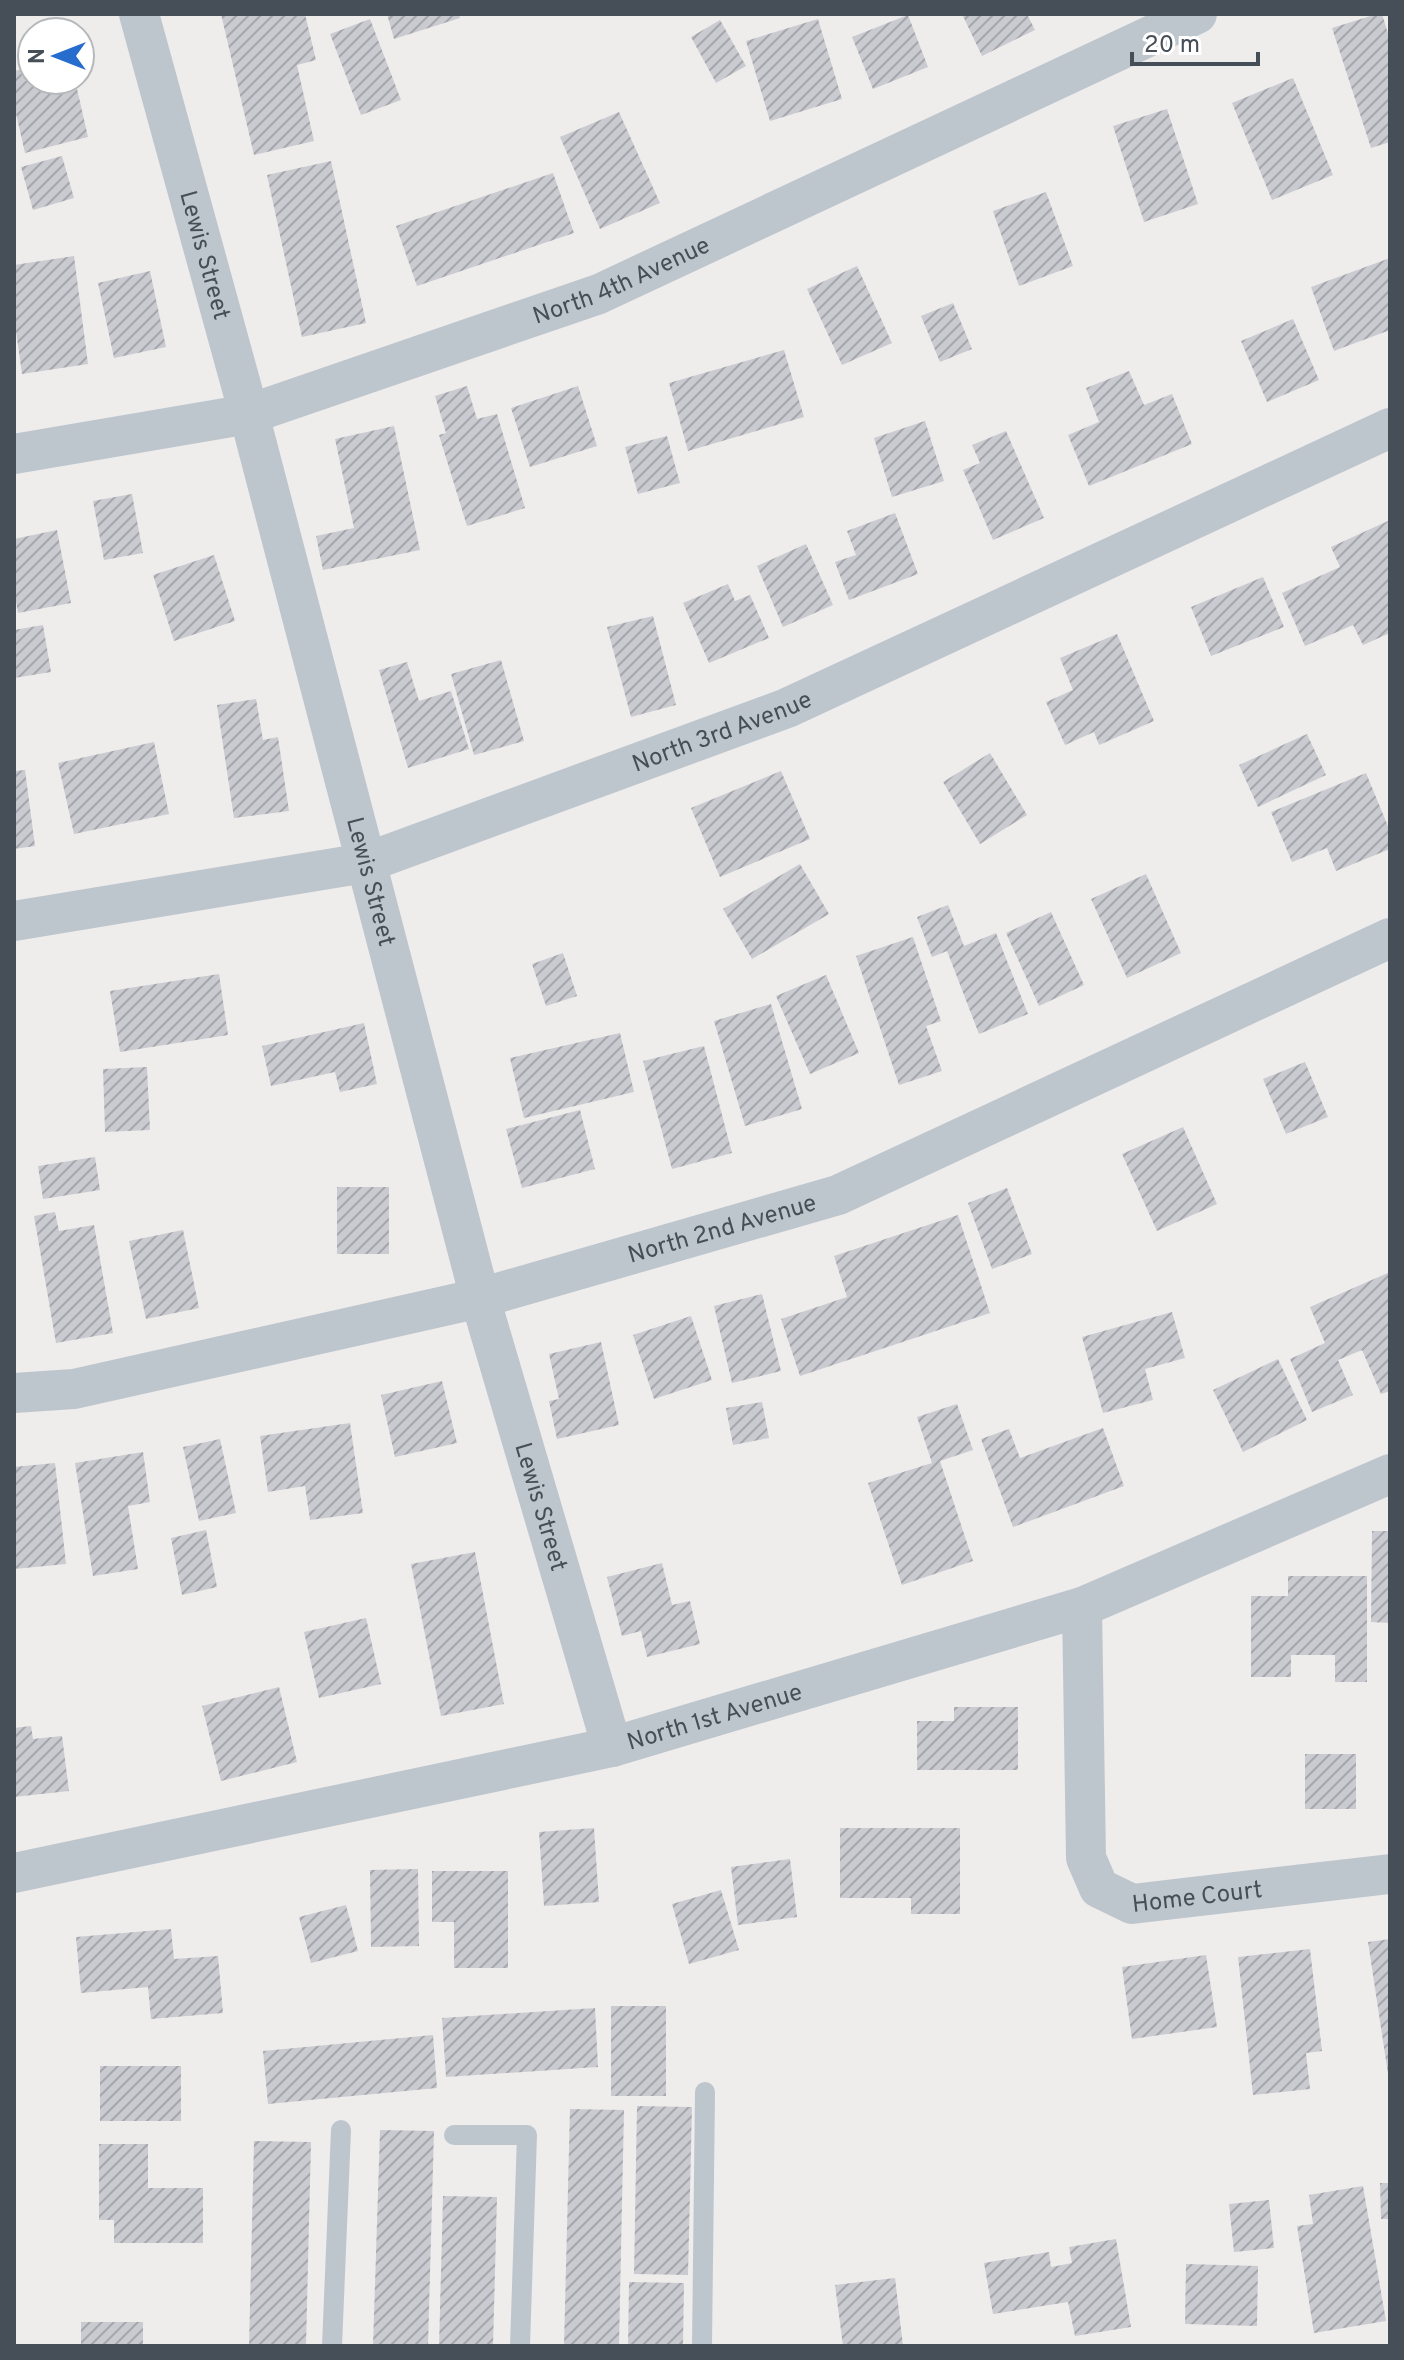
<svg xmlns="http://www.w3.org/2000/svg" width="1404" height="2360" viewBox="0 0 1404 2360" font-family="Overpass,sans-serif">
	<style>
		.building { fill: url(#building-hatch) }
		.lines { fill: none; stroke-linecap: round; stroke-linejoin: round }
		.lane { stroke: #bec6cd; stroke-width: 20 }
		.street { stroke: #bec6cd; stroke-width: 40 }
		.labels { text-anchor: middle; stroke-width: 7; stroke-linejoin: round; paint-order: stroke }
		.street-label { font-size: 24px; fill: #464f58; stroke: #fff }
	</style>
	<defs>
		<pattern id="building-hatch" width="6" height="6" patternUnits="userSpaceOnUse" patternTransform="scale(2)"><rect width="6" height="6" fill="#cacbd1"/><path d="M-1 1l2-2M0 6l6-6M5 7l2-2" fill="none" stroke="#a6a7ac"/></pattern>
	</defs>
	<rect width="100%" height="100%" fill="#efecec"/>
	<!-- building -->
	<path class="building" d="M221,14H305L316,60L297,65L314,141L254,155Z
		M387,14H459L460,18L394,39Z
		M962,14H1027L1035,30L982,56Z
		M1377,14H1382L1390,40V142L1371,148L1332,28Z
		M908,15L928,67L873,89L852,37Z
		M370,19L401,100L361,115L330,34Z
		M818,19L842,99L770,121L746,41Z
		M720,20L746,66L716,83L691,37Z
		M32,67V80H75L88,137L25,153L14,105V71Z
		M1293,78L1333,175L1272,200L1232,103Z
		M1167,109L1198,204L1144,222L1113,126Z
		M619,112L660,203L600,229L560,137Z
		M62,156L74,198L33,210L21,167Z
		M331,161L366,323L302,337L267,175Z
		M553,173L574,233L417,286L396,226Z
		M1046,192L1073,266L1019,286L993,211Z
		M74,256L88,364L22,374L14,317V265Z
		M1390,258V330L1334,351L1311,287Z
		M857,266L892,343L842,365L807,289Z
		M150,271L166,347L114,358L98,283Z
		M953,303L972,349L940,362L921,316Z
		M1293,319L1319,380L1267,402L1241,341Z
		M784,350L804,417L688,451L669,383Z
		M1129,371L1144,405L1172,394L1192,444L1089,486L1068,435L1099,422L1086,388Z
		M467,386L477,419L497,414L525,508L467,526L439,435L446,433L435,396Z
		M578,386L597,446L530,467L511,408Z
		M925,421L944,481L892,497L874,438Z
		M394,426L420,550L323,570L316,536L354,528L335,439Z
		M1006,431L1044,518L993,540L963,470L980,463L972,445Z
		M667,436L680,483L638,494L625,447Z
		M132,494L143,553L104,560L93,501Z
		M895,513L918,574L849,600L835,562L856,555L847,531Z
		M1390,520V633L1363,645L1353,625L1305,646L1282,593L1340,567L1331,547Z
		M57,530L71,603L18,613L14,591V539Z
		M806,544L833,605L783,627L757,566Z
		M214,555L235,621L174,641L153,575Z
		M1263,577L1284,627L1211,656L1191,607Z
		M728,584L735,601L750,595L769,638L709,663L683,603Z
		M653,616L676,705L631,717L607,627Z
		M43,625L51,672L14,678V630Z
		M1117,634L1154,721L1099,745L1094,732L1065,745L1046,702L1073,690L1060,658Z
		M501,660L524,741L474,755L451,674Z
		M407,662L419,701L451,691L469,749L408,768L379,670Z
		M256,699L263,740L278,737L289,811L234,818L217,705Z
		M1307,734L1326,775L1258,807L1239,765Z
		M154,742L169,814L74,834L58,763Z
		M990,753L1027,815L980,844L943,782Z
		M25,770L35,846L14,849V771Z
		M781,771L810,839L720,877L691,808Z
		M1366,773L1390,831V849L1336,871L1327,848L1292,862L1271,812Z
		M800,864L829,914L752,959L723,909Z
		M1146,874L1181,953L1127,978L1091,899Z
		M948,905L964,946L996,933L1028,1014L979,1034L947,951L932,957L917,917Z
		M1051,912L1084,985L1039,1006L1006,933Z
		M913,937L941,1021L926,1026L942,1071L899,1085L856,956Z
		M563,953L577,996L546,1006L532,964Z
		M219,974L228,1035L120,1052L110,991Z
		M826,975L859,1053L810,1074L776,996Z
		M771,1004L802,1109L745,1126L714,1021Z
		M364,1023L377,1084L340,1092L335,1072L271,1086L262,1046Z
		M620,1033L634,1092L524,1118L510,1058Z
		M704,1046L732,1153L672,1169L643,1061Z
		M1305,1062L1328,1117L1286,1134L1263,1079Z
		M147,1067L150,1130L105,1132L103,1069Z
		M580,1110L595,1169L522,1188L506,1129Z
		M1183,1127L1217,1204L1157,1231L1122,1154Z
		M95,1157L100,1190L43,1199L38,1166Z
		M337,1187H389V1254H337Z
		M1007,1188L1032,1254L992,1269L968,1203Z
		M55,1212L59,1231L94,1225L113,1333L56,1343L34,1216Z
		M958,1215L990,1313L800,1376L781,1319L847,1297L834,1256Z
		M183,1230L199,1308L146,1319L129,1241Z
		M1390,1272V1391L1381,1394L1362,1350L1338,1360L1353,1395L1312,1412L1290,1359L1325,1343L1310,1307Z
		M762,1294L781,1371L732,1383L714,1306Z
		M1172,1312L1185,1358L1145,1369L1153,1400L1103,1413L1082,1337Z
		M691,1316L712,1380L654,1399L633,1335Z
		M601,1342L619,1425L557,1439L549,1401L559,1399L549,1354Z
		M1278,1359L1307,1420L1243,1452L1213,1390Z
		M442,1381L457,1443L395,1457L381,1395Z
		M762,1402L769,1438L733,1445L726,1408Z
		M957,1404L973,1450L940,1461L973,1561L902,1585L868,1483L932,1463L917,1417Z
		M350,1423L363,1513L310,1520L305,1486L268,1492L260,1436Z
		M1103,1428L1124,1486L1013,1527L981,1439L1009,1429L1020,1458Z
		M220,1439L236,1513L199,1521L183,1447Z
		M143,1452L150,1502L128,1506L138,1569L93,1576L75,1463Z
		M55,1463L66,1564L14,1569V1467Z
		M206,1530L217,1587L182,1595L171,1538Z
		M1372,1531H1390V1623L1371,1622Z
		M475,1552L504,1704L441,1716L411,1564Z
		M662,1563L672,1605L690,1601L700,1644L647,1657L641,1631L622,1636L607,1577Z
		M1288,1576H1367V1682H1335V1655H1291V1677H1251V1596H1288Z
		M366,1618L381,1684L319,1698L304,1632Z
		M279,1687L297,1762L221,1781L202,1706Z
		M954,1707H1018V1770H917V1721H954Z
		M31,1726L33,1739L62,1736L69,1791L14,1797V1728Z
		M1305,1754H1356V1809H1305Z
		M594,1828L599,1902L544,1906L539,1832Z
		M840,1828H960V1914H911V1898H840Z
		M790,1859L797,1917L738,1925L731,1867Z
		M418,1869L419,1946L371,1947L370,1870Z
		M432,1871H508V1968H454V1922H432Z
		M721,1890L739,1950L689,1964L672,1904Z
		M346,1905L358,1951L311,1963L299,1917Z
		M171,1929L174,1959L218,1956L223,2013L151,2019L148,1987L81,1993L76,1937Z
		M1390,1939V2073L1388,2074L1368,1942Z
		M1310,1949L1322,2051L1306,2053L1310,2089L1253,2095L1238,1957Z
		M1206,1955L1217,2027L1132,2039L1122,1967Z
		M611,2006H666V2096H611Z
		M595,2008L598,2067L446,2077L442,2018Z
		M433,2035L437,2088L268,2104L263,2051Z
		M100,2066H181V2121H100Z
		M637,2106L692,2107L688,2275L634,2274Z
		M570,2109L624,2110L619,2346H564Z
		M380,2130L434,2131L428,2346H373Z
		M254,2141L311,2142L306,2346H249Z
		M99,2144H148V2188H203V2243H114V2220H99Z
		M1380,2183H1390V2219H1381Z
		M1363,2186L1386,2321L1314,2333L1297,2226L1313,2224L1309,2195Z
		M443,2196L497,2197L493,2346H439Z
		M1269,2200L1274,2248L1234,2252L1229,2204Z
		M1116,2239L1131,2327L1075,2336L1068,2302L993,2314L984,2263L1049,2252L1051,2267L1072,2263L1069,2247Z
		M1186,2264L1258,2266L1257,2326L1185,2324Z
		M895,2278L903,2346H843L835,2285Z
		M629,2282L684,2283L683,2346H628Z
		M81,2322H143V2346H81Z"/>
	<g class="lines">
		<!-- lane -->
		<path class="lane" d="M454,2135H527L520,2346
			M332,2346L341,2130
			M702,2346L705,2092"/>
		<!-- street -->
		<g class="street">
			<path id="s1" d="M139,14L249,414L480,1298L612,1747"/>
			<path id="s2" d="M14,454L249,414L599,294L1197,14"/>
			<path id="s3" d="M14,921L365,863L787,708L1390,428"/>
			<path id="s4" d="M14,1393L74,1389L480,1298L838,1195L1390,938"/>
			<path id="s5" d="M1082,1607L1086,1858L1099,1888L1132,1904L1390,1874"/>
			<path id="s6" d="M14,1873L612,1747L1082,1607L1390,1474"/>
		</g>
	</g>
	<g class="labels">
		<!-- street labels -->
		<g class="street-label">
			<text dy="8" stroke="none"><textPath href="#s1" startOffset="250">Lewis Street</textPath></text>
			<text dy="8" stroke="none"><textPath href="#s2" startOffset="634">North 4th Avenue</textPath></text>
			<text dy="8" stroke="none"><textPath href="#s3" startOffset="736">North 3rd Avenue</textPath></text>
			<text dy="8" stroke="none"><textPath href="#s1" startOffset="898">Lewis Street</textPath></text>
			<text dy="8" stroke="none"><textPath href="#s4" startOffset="728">North 2nd Avenue</textPath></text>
			<text dy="8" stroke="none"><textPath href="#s1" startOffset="1546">Lewis Street</textPath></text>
			<text dy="8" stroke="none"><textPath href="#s6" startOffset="718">North 1st Avenue</textPath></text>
			<text dy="8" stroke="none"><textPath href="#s5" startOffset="386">Home Court</textPath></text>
		</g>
	</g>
	<!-- border -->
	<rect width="1404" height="2360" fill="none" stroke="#464f58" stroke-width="32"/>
	<!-- north arrow -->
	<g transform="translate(56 56) rotate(270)"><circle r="38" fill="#ffffff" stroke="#b5b9bc" stroke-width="2"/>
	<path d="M0-6L14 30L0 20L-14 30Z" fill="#266dce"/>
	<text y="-12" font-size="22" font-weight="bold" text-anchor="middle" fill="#464f58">N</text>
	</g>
	<!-- scale -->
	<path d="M1132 52v12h126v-12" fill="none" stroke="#464f58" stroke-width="4"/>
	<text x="1144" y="52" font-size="24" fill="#464f58" stroke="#ffffff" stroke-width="6" paint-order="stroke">20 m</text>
</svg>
